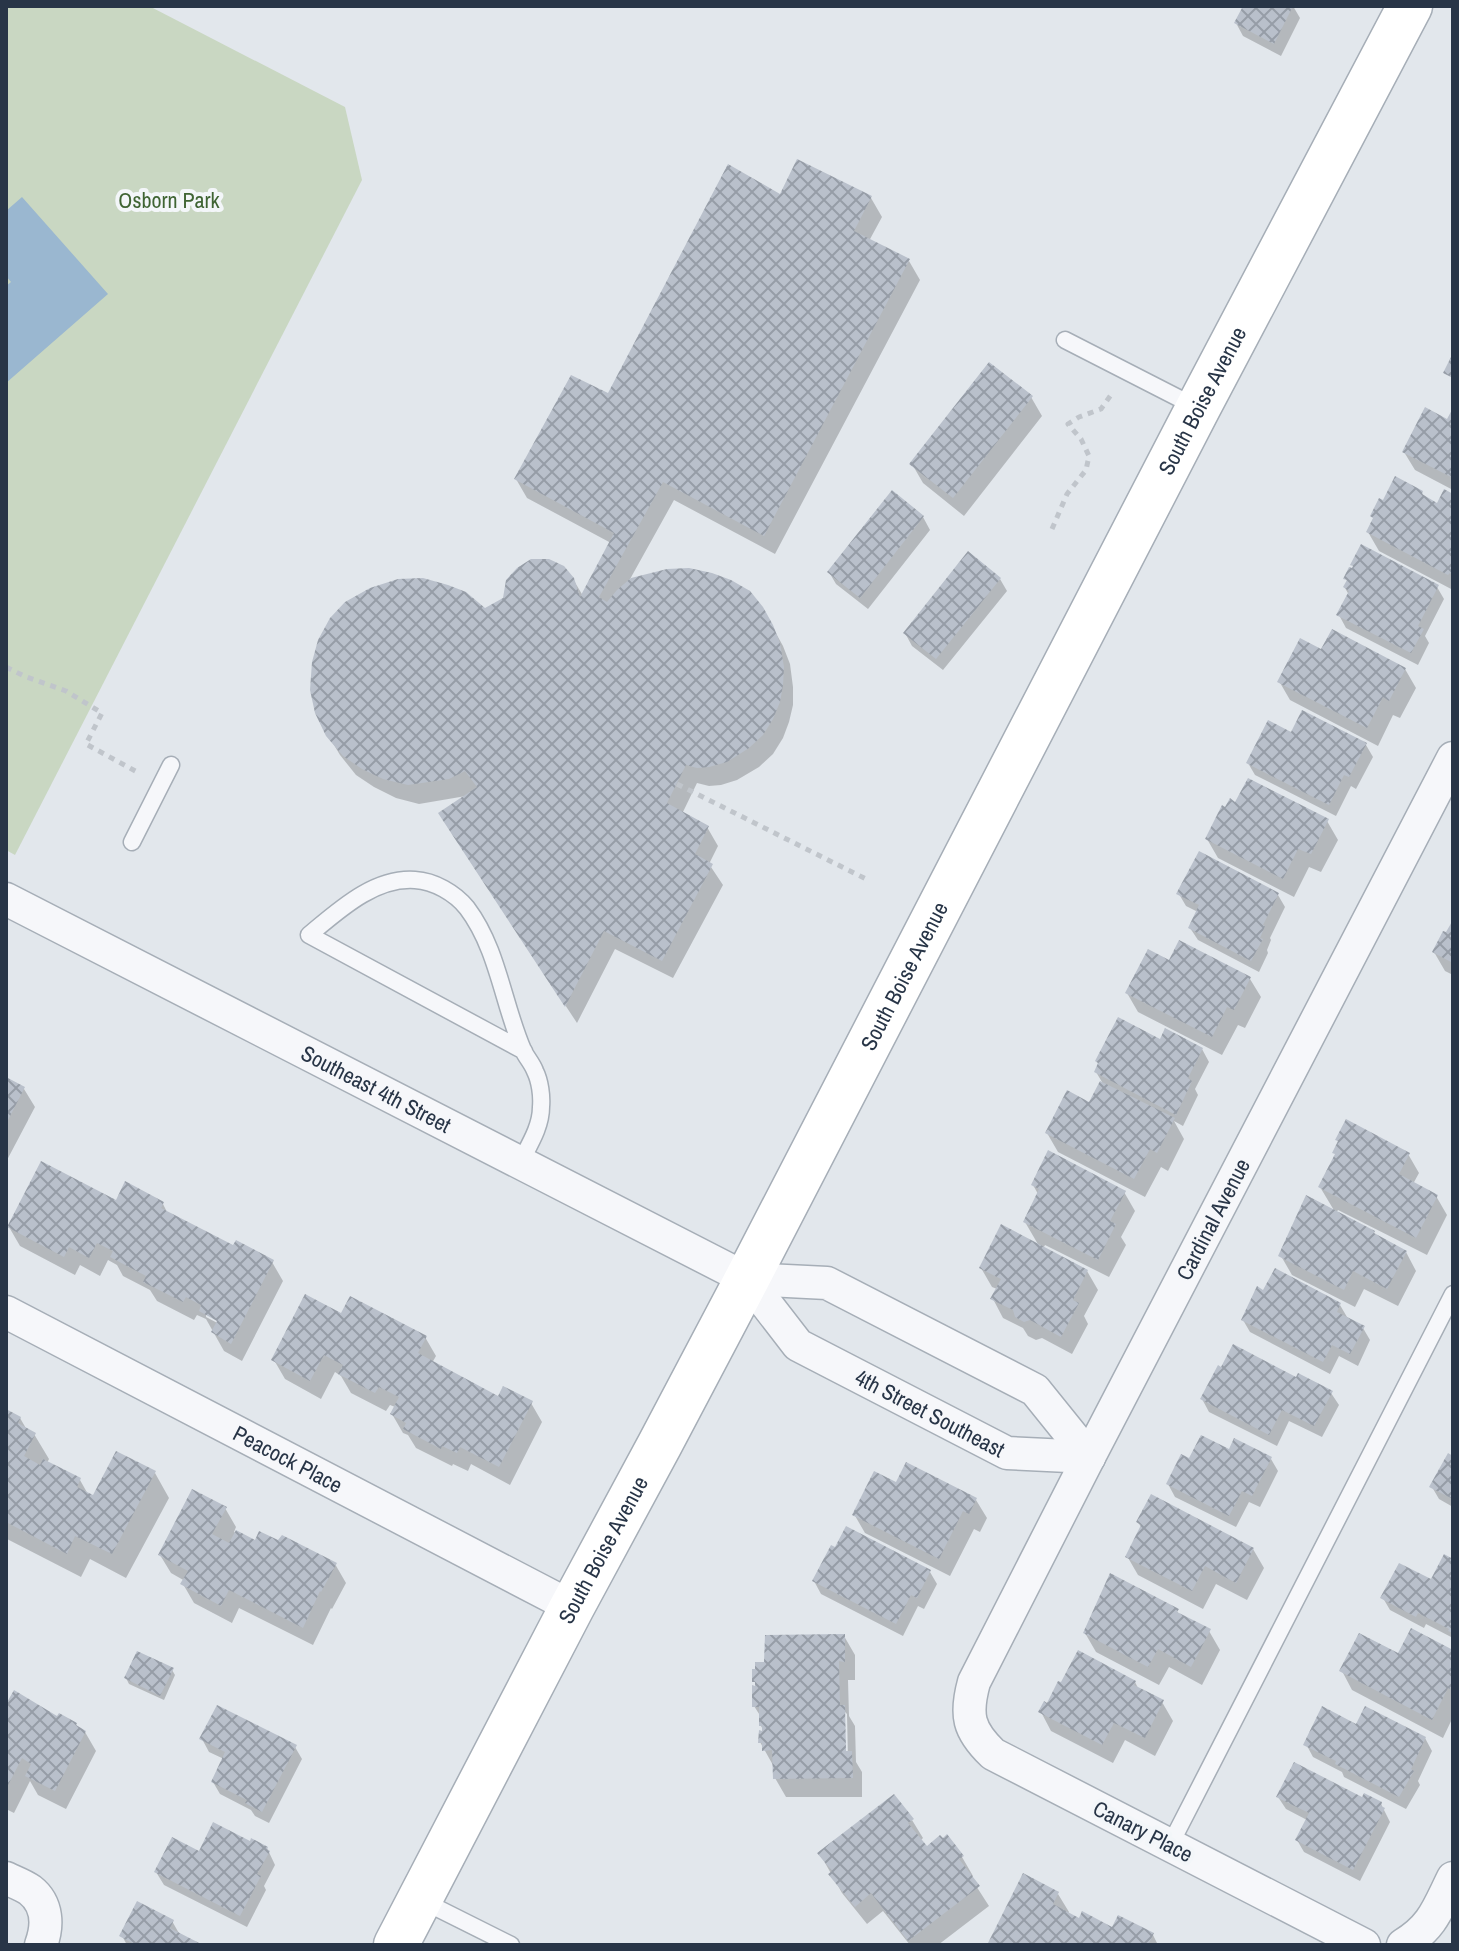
<svg xmlns="http://www.w3.org/2000/svg" width="1459" height="1951" viewBox="0 0 1459 1951" font-family="'Archivo Narrow',sans-serif">
	<style>
		.park { fill: #c9d7c2 }
		.water { fill: #9ab7d0 }
		.shadow { fill: #0003; fill-rule: evenodd }
		.building { fill: url(#building-cross-hatch) }
		.lines { fill: none; stroke-linecap: round; stroke-linejoin: round }
		.lane-casing { stroke: #a6aeb7; stroke-width: 19 }
		.street-casing { stroke: #a6aeb7; stroke-width: 35 }
		.secondary-casing { stroke: #a6aeb7; stroke-width: 47 }
		.path { stroke: #c0c5cb; stroke-width: 5; stroke-dasharray: 6 6; stroke-linecap: butt }
		.lane { stroke: #f6f7fa; stroke-width: 16 }
		.street { stroke: #f6f7fa; stroke-width: 32 }
		.secondary { stroke: #fff; stroke-width: 44 }
		.labels { text-anchor: middle; stroke-width: 8; stroke-linejoin: round; paint-order: stroke }
		.park-label { font-size: 22px; fill: #3f6433; stroke: #f3f6f9 }
		.street-label { font-size: 22px; fill: #283547; stroke: #f3f6f9 }
	</style>
	<defs>
		<pattern id="building-cross-hatch" width="8" height="8" patternUnits="userSpaceOnUse" patternTransform="scale(2)"><rect width="8" height="8" fill="#b9c0cb"/><path d="M0 0l8 8M0 8l8-8" fill="none" stroke="#969da7"/></pattern>
	</defs>
	<rect width="100%" height="100%" fill="#e2e7ec"/>
	<!-- park -->
	<path class="park" d="M6,6H149L345,107L362,180L15,855L6,850Z"/>
	<!-- water -->
	<path class="water" d="M22,197L108,294L6,383V286L11,282L6,276V211Z"/>
	<!-- shadow -->
	<path class="shadow" d="M1245,6H1293L1300,18L1281,56L1243,36L1236,23Z
		M780,196L871,198L882,217L869,241L909,261L920,280L775,554L674,500L629,581L762,608L783,646L790,664L793,687V705L789,722L783,738L773,754L759,767L737,780L721,785L709,786L697,783L682,814L707,827L718,846L709,864L723,885L673,978L615,949L577,1023L451,832L466,796L419,804L396,798L374,787L356,775L340,755L328,735L485,611L573,579L583,596L611,543L527,498L516,479L609,396Z
		M1031,397L1042,416L964,516L923,483L912,464Z
		M1453,412V490L1415,470L1404,452L1448,422Z
		M1422,493L1425,498L1438,505L1453,496V590L1379,551L1368,532L1384,503Z
		M923,517L930,530L868,609L836,584L829,572Z
		M1000,579L1007,591L943,670L912,646L905,633Z
		M1346,579L1437,587L1444,599L1425,636L1429,643L1418,665L1346,628L1339,615L1349,595L1345,588L1348,583Z
		M1322,652L1405,669L1416,688L1400,718L1393,715L1378,746L1290,700L1279,681Z
		M1292,734L1366,745L1373,757L1356,789L1351,786L1336,816L1255,775L1248,763Z
		M1327,821L1338,840L1321,872L1309,867L1294,897L1218,858L1207,839Z
		M1179,894L1278,895L1285,907L1270,938L1271,940L1267,950L1268,953L1259,972L1198,940L1190,928L1198,912L1186,906Z
		M1453,924V975L1445,971L1434,952Z
		M1170,963L1250,979L1261,997L1245,1028L1238,1025L1222,1055L1138,1012L1127,993Z
		M1160,1041L1202,1049L1209,1062L1195,1089L1198,1095L1183,1126L1174,1121L1184,1139L1168,1171L1161,1167L1145,1197L1058,1152L1047,1133L1089,1105L1102,1082L1096,1072Z
		M6,1079L24,1089L35,1107L6,1162Z
		M1337,1140L1408,1154L1419,1173L1413,1184L1436,1196L1447,1215L1427,1255L1338,1210L1336,1213L1406,1252L1416,1271L1398,1306L1364,1289L1355,1307L1292,1275L1281,1256L1335,1212L1320,1187L1336,1156L1339,1143Z
		M1033,1185L1124,1192L1135,1211L1121,1237L1126,1245L1109,1277L1045,1245L1043,1249L1087,1271L1098,1290L1084,1316L1088,1324L1072,1354L1042,1338L1036,1340L1028,1336L1023,1328L1003,1318L993,1299L997,1289L992,1287L981,1268L1039,1246L1025,1222L1038,1194Z
		M116,1203L163,1204L168,1214L234,1248L272,1262L283,1281L242,1361L224,1351L206,1319L197,1315L194,1320L157,1301L150,1290L123,1276L117,1265L108,1260L100,1276L80,1265L75,1275L20,1246L9,1227ZM206,1312L225,1327L206,1317Z
		M1340,1305L1347,1317L1363,1328L1370,1340L1358,1366L1339,1356L1330,1374L1250,1332L1243,1320Z
		M341,1316L425,1337L436,1356L432,1363L498,1399L531,1403L542,1422L510,1485L471,1464L468,1471L453,1464L452,1466L416,1448L408,1435L403,1433L392,1414L395,1407L390,1405L386,1411L351,1393L341,1376L335,1372L321,1399L285,1379L274,1360Z
		M1297,1380L1331,1393L1339,1405L1322,1437L1289,1421L1277,1446L1209,1412L1202,1399Z
		M6,1411L20,1418L27,1430L34,1434L49,1459L47,1463L80,1480L89,1496L93,1498L155,1473L169,1498L126,1578L90,1559L81,1577L7,1539Z
		M1230,1452L1271,1459L1278,1471L1260,1507L1249,1502L1236,1527L1175,1497L1168,1484L1190,1461Z
		M1453,1458V1507L1439,1499L1432,1487Z
		M897,1485L976,1500L987,1518L980,1532L974,1529L950,1576L865,1533L854,1514Z
		M225,1508L236,1527L234,1532L256,1543L335,1564L346,1583L332,1609L331,1608L313,1645L239,1608L232,1623L194,1603L183,1584L185,1581L171,1573L160,1555Z
		M1138,1522L1253,1549L1264,1568L1247,1600L1216,1584L1203,1609L1138,1575L1127,1556L1142,1529Z
		M1453,1561V1638L1426,1624L1424,1628L1390,1610L1383,1598L1432,1582Z
		M930,1572L937,1584L924,1609L918,1606L903,1636L821,1594L814,1581Z
		M1177,1611L1180,1616L1209,1631L1220,1650L1202,1685L1169,1667L1159,1685L1096,1652L1085,1633Z
		M844,1636L855,1655V1680H848L849,1716L855,1726L856,1762L862,1772V1797H786L775,1778L774,1767L760,1742L765,1733L761,1726V1717L754,1706L758,1688L754,1681ZM843,1710L847,1714L848,1761H844Z
		M1453,1652V1717L1443,1738L1352,1690L1342,1671L1399,1656Z
		M172,1670L175,1675L164,1700L129,1684L126,1678Z
		M1135,1682L1139,1690L1162,1702L1173,1721L1155,1756L1125,1740L1113,1763L1051,1731L1041,1712Z
		M6,1707L76,1724L78,1729L85,1732L96,1751L66,1809L38,1795L30,1781L14,1813L6,1809Z
		M1357,1726L1425,1738L1432,1751L1418,1781L1420,1785L1406,1809L1344,1777L1342,1772L1313,1757L1306,1744Z
		M202,1739L295,1747L302,1759L269,1823L255,1816L251,1810L220,1794L213,1782L224,1759L209,1752Z
		M1278,1797L1363,1800L1381,1804L1390,1822L1360,1881L1304,1852L1297,1840L1307,1820L1286,1809Z
		M912,1820L923,1838L920,1841L926,1848L962,1857L973,1876L971,1878L989,1906L938,1945H910L883,1911L867,1924L842,1893L820,1854Z
		M251,1844L267,1848L275,1865L264,1886L266,1890L247,1927L164,1885L156,1872L199,1853Z
		M1058,1894L1069,1912L1068,1914L1080,1920L1113,1929L1153,1935L1158,1945H989Z
		M172,1921L180,1935L199,1945H127L122,1936Z"/>
	<!-- building -->
	<path class="building" d="M1243,6H1293L1274,44L1234,23Z
		M797,159L872,196L854,231L910,259L764,536L663,482L599,597L607,602L617,590L631,578L667,569L689,568L712,573L731,580L750,591L763,607L773,625L780,643L784,667L783,685L780,702L773,719L763,735L749,748L727,762L709,767L697,768L686,765L667,803L709,826L695,854L713,864L662,961L604,931L565,1007L438,813L477,787L465,771L449,779L408,785L383,779L362,769L343,756L326,736L315,713L310,690L312,662L318,640L330,618L345,602L370,588L398,579L423,578L448,585L466,592L485,608L503,598L506,580L517,568L531,559H549L564,566L574,578L580,597L614,533L514,479L571,375L608,393L728,164L780,194Z
		M1453,353V378L1443,373Z
		M989,362L1033,396L953,498L909,464Z
		M1425,407L1447,419L1453,408V478L1402,452Z
		M1395,476L1423,491L1422,494L1437,503L1444,489L1453,494V575L1450,573L1448,575L1366,532L1373,518L1370,516L1379,498L1383,500Z
		M892,490L924,516L860,598L827,572Z
		M1361,544L1439,585L1418,626L1424,629L1411,653L1336,615L1349,591L1343,587L1347,580L1343,579L1349,567L1352,568L1353,566L1350,565Z
		M968,551L1001,578L936,659L903,633Z
		M1332,629L1406,668L1389,701L1383,697L1367,728L1277,682L1300,638L1321,649Z
		M1302,710L1367,743L1349,777L1344,775L1329,805L1246,763L1268,720L1291,732Z
		M1248,778L1329,819L1311,854L1298,849L1283,879L1205,839L1222,805L1225,807L1230,798L1235,802Z
		M1199,851L1279,893L1263,925L1265,926L1260,938L1263,939L1251,961L1188,928L1199,905L1176,894Z
		M1453,920V963L1432,952L1443,931L1446,932Z
		M1179,940L1251,977L1234,1010L1227,1007L1212,1037L1125,993L1148,949L1169,960Z
		M1118,1017L1160,1039L1165,1028L1203,1048L1188,1078L1192,1081L1176,1115L1094,1072L1098,1063L1095,1061Z
		M6,1077L25,1087L6,1124Z
		M1100,1081L1175,1118L1157,1153L1150,1149L1134,1179L1045,1133L1067,1090L1089,1102Z
		M1346,1119L1410,1153L1399,1174L1438,1195L1416,1238L1318,1187L1335,1154L1332,1153L1338,1141L1335,1140Z
		M1048,1150L1126,1191L1110,1221L1116,1224L1098,1260L1023,1222L1039,1189L1031,1185Z
		M41,1161L116,1200L125,1181L164,1202L161,1208L233,1245L236,1240L274,1260L231,1344L211,1332L217,1321L199,1311L201,1305L186,1297L183,1302L143,1282L146,1276L110,1257L113,1251L97,1243L89,1258L69,1247L64,1257L7,1227Z
		M1306,1195L1375,1231L1374,1233L1407,1251L1387,1289L1353,1271L1344,1290L1278,1256Z
		M1001,1224L1088,1270L1073,1300L1079,1303L1061,1337L1030,1320L1024,1322L1015,1317L1013,1310L990,1299L1001,1279L979,1268Z
		M1275,1268L1341,1303L1337,1312L1365,1326L1350,1354L1332,1345L1323,1362L1241,1320L1257,1286L1263,1290Z
		M305,1294L341,1313L350,1296L427,1336L418,1353L498,1396L503,1386L533,1401L499,1467L460,1447L457,1453L442,1446L441,1449L403,1429L406,1423L390,1414L399,1397L379,1387L375,1393L338,1374L343,1365L324,1355L310,1381L271,1360Z
		M1233,1344L1296,1377L1298,1373L1333,1391L1314,1426L1282,1410L1269,1435L1200,1399L1218,1365L1221,1367Z
		M6,1409L21,1417L18,1423L36,1433L24,1456L40,1465L43,1459L81,1478L77,1487L93,1495L116,1451L156,1471L112,1554L75,1536L67,1554L6,1522Z
		M1201,1435L1229,1449L1234,1438L1272,1457L1252,1496L1242,1491L1229,1516L1166,1484L1181,1454L1189,1458Z
		M1448,1453L1453,1456V1499L1429,1487Z
		M906,1462L977,1498L969,1514L963,1511L939,1559L852,1515L874,1471L896,1482Z
		M192,1489L227,1507L212,1534L229,1543L236,1530L255,1540L259,1531L278,1540L282,1535L337,1563L321,1592L320,1591L303,1628L229,1590L221,1606L180,1584L188,1571L158,1555Z
		M1151,1494L1254,1548L1236,1583L1205,1566L1192,1591L1125,1557L1141,1525L1136,1522Z
		M846,1526L931,1570L917,1598L911,1595L896,1624L812,1581L831,1545L835,1547Z
		M1444,1554L1453,1559V1633L1448,1631L1449,1629L1418,1613L1416,1617L1380,1598L1399,1563L1431,1579Z
		M1110,1573L1179,1609L1177,1612L1211,1629L1191,1667L1158,1649L1148,1667L1083,1633Z
		M1411,1628L1453,1650V1683L1450,1689L1448,1688L1432,1720L1339,1671L1359,1633L1398,1653Z
		M845,1634V1662L839,1661L840,1705H845L846,1751H852L853,1778L773,1779L772,1750L762,1751V1743H758L759,1730L762,1731V1726H759V1707H752V1685L755,1686V1682H752V1669H755V1662H764L765,1635Z
		M1078,1650L1136,1681L1134,1685L1164,1700L1145,1738L1114,1723L1102,1745L1038,1712L1044,1701L1047,1703L1058,1681L1061,1682Z
		M137,1651L174,1668L160,1696L124,1678Z
		M14,1690L57,1716L59,1713L77,1723L76,1725L86,1731L55,1791L25,1776L31,1764L22,1758L6,1789V1704Z
		M217,1705L297,1745L262,1812L245,1803L247,1800L211,1782L225,1752L199,1739Z
		M1322,1706L1356,1724L1365,1706L1426,1737L1411,1769L1414,1771L1399,1797L1335,1764L1336,1761L1303,1745Z
		M1294,1762L1362,1797L1364,1793L1382,1802L1381,1806L1385,1808L1353,1870L1295,1840L1309,1813L1276,1797Z
		M894,1794L914,1819L908,1823L927,1846L940,1835L943,1838L947,1834L964,1856L959,1859L980,1886L908,1941L871,1893L855,1907L828,1874L832,1871L817,1853Z
		M213,1822L250,1841L251,1838L268,1847L267,1849L270,1851L257,1874L261,1876L240,1916L154,1872L172,1837L199,1851Z
		M1023,1873L1059,1892L1053,1904L1079,1918L1082,1911L1112,1927L1118,1915L1154,1933L1148,1945H987Z
		M137,1901L174,1920L170,1928L203,1945H136L119,1936Z"/>
	<g class="lines">
		<!-- lane casing -->
		<g class="lane-casing">
			<path id="lane" d="M1065,340L1196,407
				M132,842L171,765
				M520,1163C529,1145 541,1127 541,1107C542,1096 540,1081 535,1071C532,1063 526,1057 523,1050C503,1004 498,949 467,908C455,893 434,881 415,880C374,877 338,911 309,935L524,1051
				M1170,1845L1453,1294
				M421,1900L511,1945"/>
		</g>
		<!-- street casing -->
		<g class="street-casing">
			<g id="street">
				<path id="s1" d="M6,899L747,1279L827,1283L1035,1390L1089,1457"/>
				<path id="s2" d="M747,1279L798,1345L1007,1453L1089,1457"/>
				<path id="s3" d="M6,1312L572,1607"/>
				<path d="M6,1878C14,1882 23,1885 30,1890C48,1904 48,1926 41,1945"/>
				<path id="s4" d="M1364,1945L993,1754C968,1730 965,1715 974,1682L1089,1457L1453,758"/>
				<path d="M1403,1945C1433,1927 1438,1908 1453,1878"/>
			</g>
		</g>
		<!-- secondary casing -->
		<g class="secondary-casing">
			<g id="secondary">
				<path id="s5" d="M396,1945L572,1607L660,1444L747,1279L1198,408L1410,6"/>
			</g>
		</g>
		<!-- path -->
		<path class="path" d="M1052,529L1067,494L1086,470L1089,456L1081,439L1068,424L1079,417L1101,409L1113,392
			M6,667L24,676L66,691L102,713L86,744L139,773
			M677,784L866,879"/>
		<!-- lane -->
		<use href="#lane" class="lane"/>
		<!-- street -->
		<use href="#street" class="street"/>
		<!-- secondary -->
		<use href="#secondary" class="secondary"/>
	</g>
	<g class="labels">
		<!-- park labels -->
		<g class="park-label">
			<text x="169" y="208">Osborn Park</text>
		</g>
		<!-- street labels -->
		<g class="street-label">
			<text dy="8" stroke="none"><textPath href="#s5" startOffset="1742">South Boise Avenue</textPath></text>
			<text dy="8" stroke="none"><textPath href="#s5" startOffset="1094">South Boise Avenue</textPath></text>
			<text dy="8" stroke="none"><textPath href="#s1" startOffset="416">Southeast 4th Street</textPath></text>
			<text dy="8" stroke="none"><textPath href="#s4" startOffset="1018">Cardinal Avenue</textPath></text>
			<text dy="8" stroke="none"><textPath href="#s2" startOffset="232">4th Street Southeast</textPath></text>
			<text dy="8" stroke="none"><textPath href="#s3" startOffset="318">Peacock Place</textPath></text>
			<text dy="8" stroke="none"><textPath href="#s5" startOffset="446">South Boise Avenue</textPath></text>
			<text transform="translate(1143 1831) rotate(27)" y="8">Canary Place</text>
		</g>
	</g>
	<!-- border -->
	<rect width="1459" height="1951" fill="none" stroke="#283547" stroke-width="16"/>
</svg>
